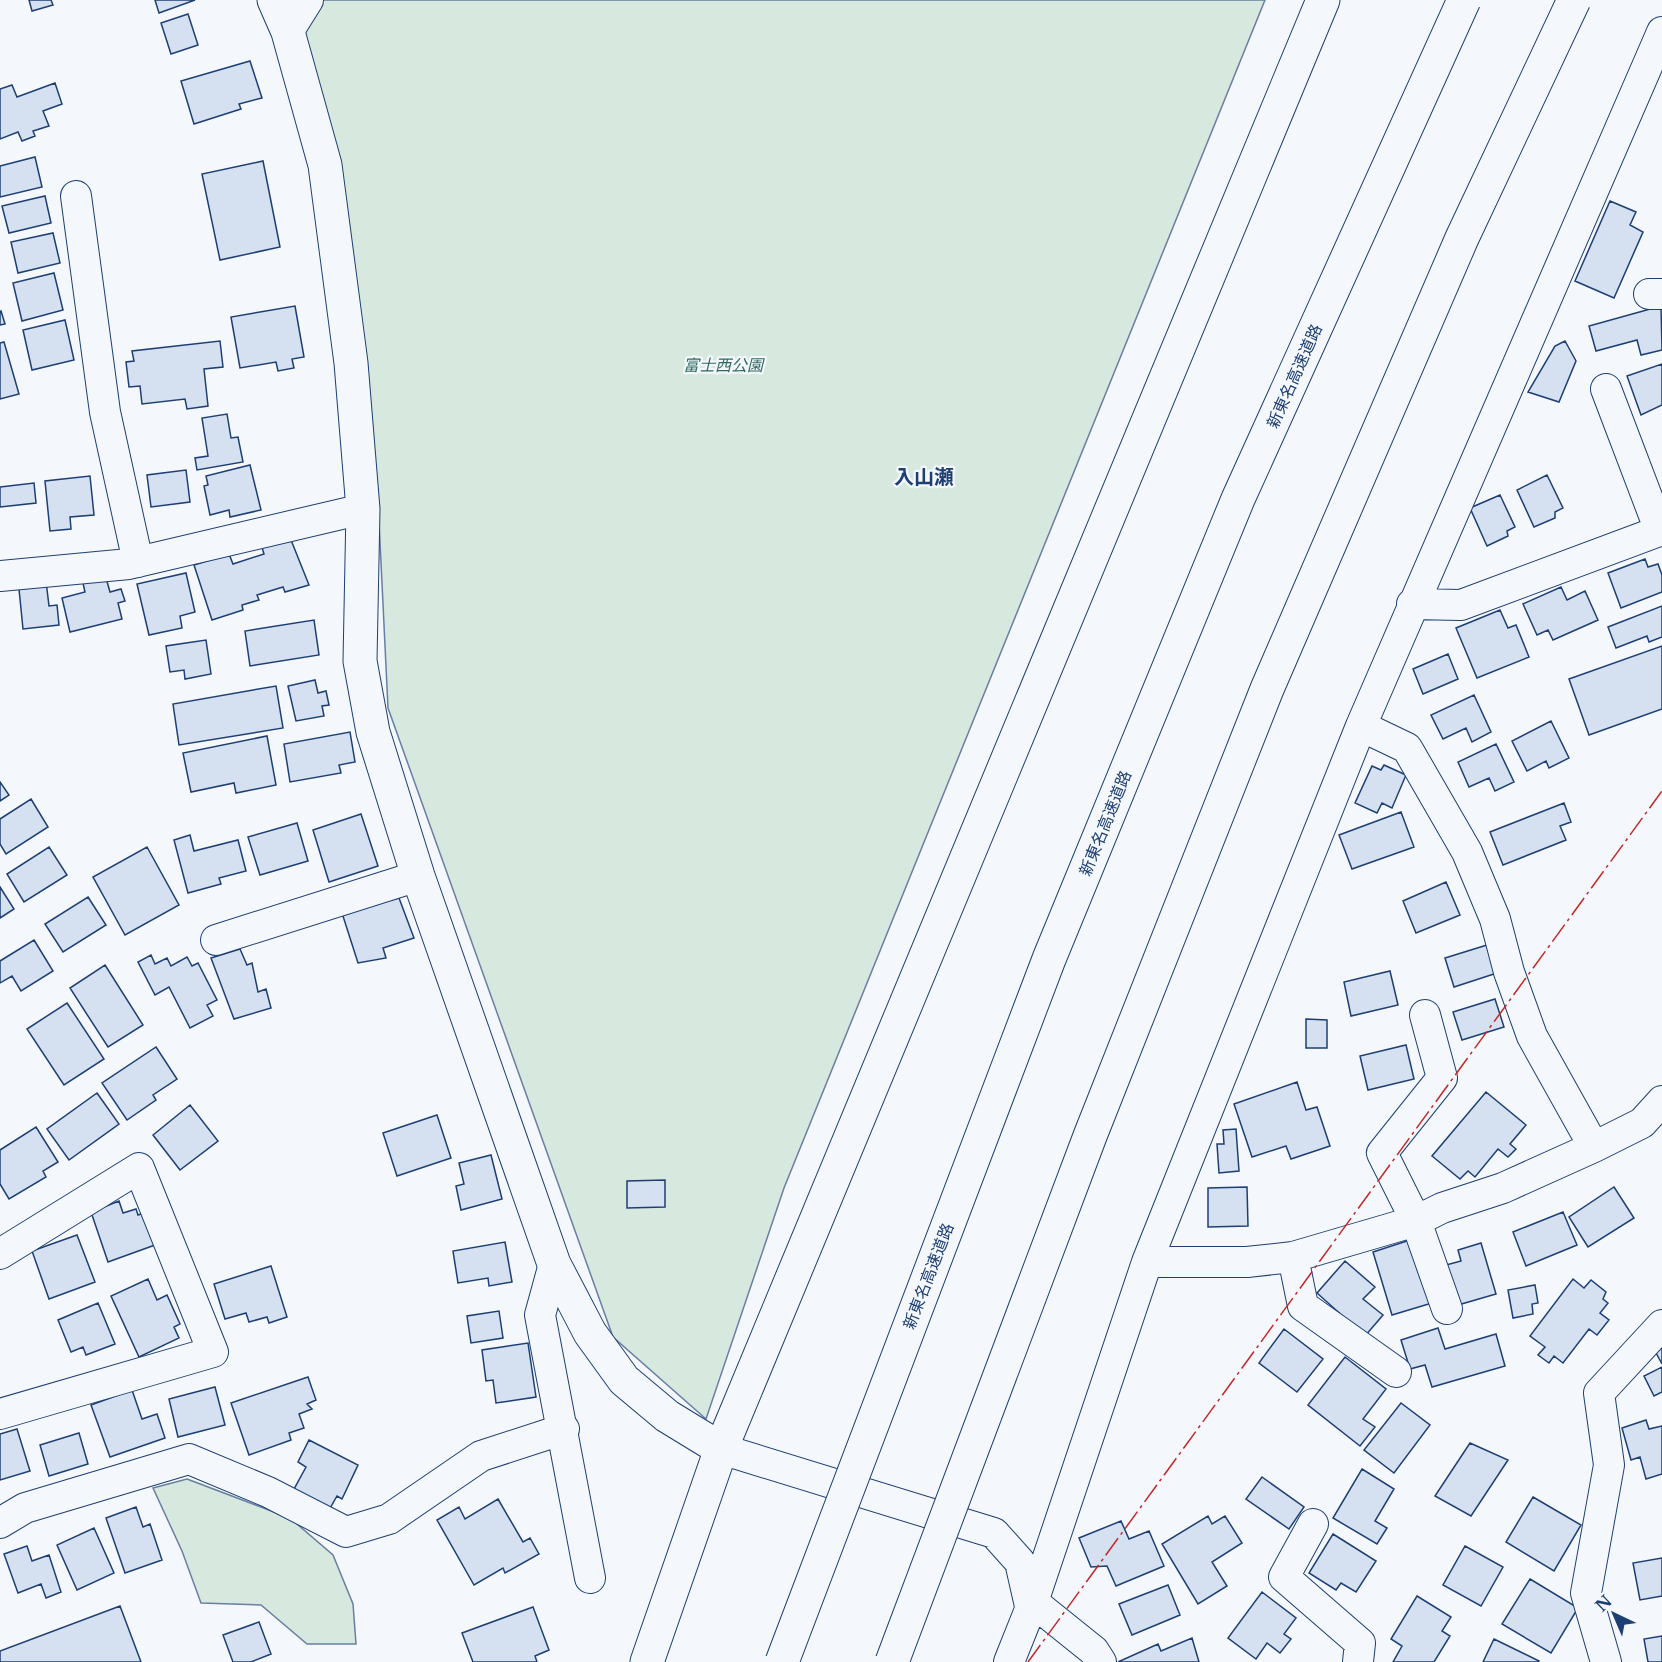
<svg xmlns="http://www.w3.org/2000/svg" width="1662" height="1662" viewBox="0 0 1662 1662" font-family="'Libre Baskerville','Noto Sans JP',serif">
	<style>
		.green { fill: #d7e8df; stroke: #687fa3; stroke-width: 1.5 }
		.building { fill: #d5e0f0; stroke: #1d3f73; stroke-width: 1.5 }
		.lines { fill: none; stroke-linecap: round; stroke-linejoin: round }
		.street-casing { stroke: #1d3f73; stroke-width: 32 }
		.secondary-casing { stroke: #1d3f73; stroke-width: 35 }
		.street { stroke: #f4f7fb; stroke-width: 30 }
		.secondary { stroke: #f4f7fb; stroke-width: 33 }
		.highway-bridge-casing { stroke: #1d3f73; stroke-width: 35; stroke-linecap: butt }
		.highway-bridge { stroke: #f4f7fb; stroke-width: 33 }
		.power { stroke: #c62828; stroke-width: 1.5; stroke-dasharray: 21 4.5 3 4.5; stroke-linecap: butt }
		.labels { text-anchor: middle; stroke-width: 4.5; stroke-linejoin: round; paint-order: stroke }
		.park-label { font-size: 16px; font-style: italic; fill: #2c6c60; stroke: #f4f7fb }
		.street-label { font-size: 16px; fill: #1d3f73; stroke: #f4f7fb }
		.quarter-label { font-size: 20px; font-weight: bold; fill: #1d3f73; stroke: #f4f7fb }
	</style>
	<rect width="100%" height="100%" fill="#f4f7fb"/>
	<!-- green -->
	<path class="green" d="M312,0H1265L784,1188L706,1419L613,1337L388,708L379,521L294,22Z
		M187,1479L290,1518L333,1555L353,1604L356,1644H307L261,1605L201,1603L182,1551L153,1488Z"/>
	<!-- building -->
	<path class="building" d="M29,0H51L53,5L32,11Z
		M155,0H195L159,13Z
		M188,14L198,45L171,54L161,23Z
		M250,61L262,98L239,104L241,109L194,124L181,81Z
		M55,83L62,104L43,111L49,126L33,131L35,136L22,141L18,132L0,139V89L12,85L17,97Z
		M35,157L42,187L0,197V166Z
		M263,161L280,247L220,260L202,174Z
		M45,196L51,223L9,233L2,206Z
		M1610,201L1636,212L1630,225L1643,232L1614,298L1575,281Z
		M53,233L60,263L18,273L11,242Z
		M54,273L63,310L22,321L13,283Z
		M295,306L304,357L292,359L294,368L278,371L276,362L240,368L231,317Z
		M1661,306L1662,350L1641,355L1637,340L1596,351L1589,326Z
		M1,311L5,324L0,325V312Z
		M65,320L74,360L32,370L23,330Z
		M220,341L223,367L204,369L208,406L187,409L185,399L142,404L140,386L129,387L126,362L134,361L132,351Z
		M1565,341L1576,361L1559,402L1528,392L1555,346Z
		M4,342L19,394L0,399V343Z
		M1662,364V405L1641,415L1627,376Z
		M227,414L231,438L238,437L243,462L197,470L195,458L208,456L202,418Z
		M250,465L261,510L230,517L229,510L210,515L204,486L208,485L206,476Z
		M186,470L190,502L151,507L147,475Z
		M1547,475L1563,508L1555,512V518L1534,527L1517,490Z
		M90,476L94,515L70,517L71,529L50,531L45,481Z
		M34,483L36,503L0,507V487Z
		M1500,495L1515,527L1507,531L1508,536L1487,546L1470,508Z
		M289,535L309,585L285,592L283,587L257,595L259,600L242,605L243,610L212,620L194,565L229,554L233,564L264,554L261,544Z
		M1645,559L1648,567L1658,564L1662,575V592L1621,608L1608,573Z
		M186,573L195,612L180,616L182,628L149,635L137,584Z
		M106,578L110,592L121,589L125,601L118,603L122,619L70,632L62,598L85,592L83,583Z
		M46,581L49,606L57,605L59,625L23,629L19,589L30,588Z
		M1561,587L1567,600L1585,591L1598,620L1553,640L1548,630L1537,635L1523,604Z
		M1662,606V637L1649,642L1647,636L1616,648L1608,627Z
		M1500,610L1508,628L1516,625L1529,657L1477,678L1456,628Z
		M314,620L319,655L250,666L245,631Z
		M206,640L211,674L185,679L184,670L170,672L166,646Z
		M1662,646V709L1589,735L1569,679Z
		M1448,654L1458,679L1423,694L1413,669Z
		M315,680L318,693L326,691L329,705L322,706L324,716L296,721L288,686Z
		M276,686L283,728L179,745L173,704Z
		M1474,695L1491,732L1472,742L1466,728L1443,739L1431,715Z
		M1551,721L1569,758L1549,768L1546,761L1527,771L1512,741Z
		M350,732L355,762L339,765L341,773L290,782L284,744Z
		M267,736L276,785L236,793L234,783L191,792L183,753Z
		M1496,744L1514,782L1495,791L1489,778L1469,787L1458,762Z
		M1384,765L1406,775L1392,808L1382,803L1377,813L1355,803L1372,766L1381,770Z
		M0,782L9,795L0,801Z
		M31,799L48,827L6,854L0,844V819Z
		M1564,803L1571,822L1560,826L1566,840L1503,865L1490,832Z
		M1401,812L1414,847L1352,869L1339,835Z
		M361,814L378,866L329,882L313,830Z
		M297,823L308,861L260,875L248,837Z
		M190,835L194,851L238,840L246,871L219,878L221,884L188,893L174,840Z
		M49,847L67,875L24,902L7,874Z
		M147,847L179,905L125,935L93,877Z
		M1446,882L1460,915L1416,933L1403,901Z
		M0,887L14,909L0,918Z
		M88,897L106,925L63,952L45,924Z
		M399,898L414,938L383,948L386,958L358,963L342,913Z
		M34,940L53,971L21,991L12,976L0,983V961Z
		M1487,945L1497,973L1454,987L1445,958Z
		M240,949L247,965L252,963L258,992L266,989L271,1008L234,1019L211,958Z
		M151,955L155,964L167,958L171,966L187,957L192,966L198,963L217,1000L207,1005L213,1016L190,1028L169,987L155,995L138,962Z
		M105,965L143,1025L108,1047L70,988Z
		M1390,971L1398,1005L1351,1016L1344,982Z
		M1495,999L1504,1027L1462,1040L1453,1012Z
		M67,1003L104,1059L64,1085L27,1029Z
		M1306,1019L1327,1020V1048H1306Z
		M1406,1045L1414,1079L1368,1090L1360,1056Z
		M156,1047L177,1079L153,1095L156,1100L127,1120L102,1083Z
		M1297,1082L1306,1110L1317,1107L1330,1146L1291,1159L1286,1146L1252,1157L1234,1104Z
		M1486,1092L1526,1125L1510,1144L1516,1149L1508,1157L1498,1149L1475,1177L1468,1171L1460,1179L1432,1156Z
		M97,1093L119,1124L69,1160L47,1129Z
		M190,1105L218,1141L180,1170L153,1135Z
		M437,1115L451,1158L397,1176L383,1133Z
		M36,1127L58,1162L43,1171L46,1177L9,1199L0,1184V1150Z
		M1236,1129L1239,1171L1219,1173L1217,1144H1224L1223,1130Z
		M491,1155L502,1199L461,1210L456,1186L464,1184L459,1163Z
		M665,1180V1207L627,1208V1181Z
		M1247,1187L1248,1226L1208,1227V1188Z
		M1614,1187L1634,1218L1588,1247L1569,1217Z
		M119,1201L123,1213L136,1209L138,1215L144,1213L155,1245L108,1262L91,1212Z
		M1563,1212L1577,1245L1526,1266L1513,1232Z
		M77,1235L95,1282L49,1299L32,1251Z
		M1413,1239L1432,1303L1392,1315L1373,1252Z
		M505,1242L512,1282L489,1286L488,1278L458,1283L453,1251Z
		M1481,1243L1496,1294L1458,1305L1446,1265L1461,1261L1458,1250Z
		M1345,1261L1375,1287L1363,1299L1383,1315L1365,1336L1317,1293Z
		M271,1266L287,1317L269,1323L267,1317L249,1322L246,1313L225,1319L214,1284Z
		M148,1279L157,1300L167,1295L180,1324L174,1327L179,1338L139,1357L111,1296Z
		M1573,1279L1584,1288L1591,1280L1606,1292L1603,1299L1608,1303L1600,1313L1609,1320L1597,1335L1589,1329L1563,1363L1554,1356L1549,1363L1538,1355L1545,1347L1530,1336Z
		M1535,1285L1538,1303L1532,1304L1533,1314L1513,1318L1508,1290Z
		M98,1303L115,1344L86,1355L83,1347L71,1352L58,1320Z
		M499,1311L503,1338L471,1343L467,1316Z
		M1438,1328L1445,1349L1496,1334L1505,1366L1432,1387L1425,1365L1410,1369L1401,1340Z
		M1284,1329L1323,1359L1297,1392L1259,1363Z
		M528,1343L536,1397L496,1403L493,1380L486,1381L482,1350Z
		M1662,1347V1364L1655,1351Z
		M1345,1357L1386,1389L1363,1419L1375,1427L1360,1446L1308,1405Z
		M1662,1367V1392L1654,1396L1644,1376Z
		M308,1377L316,1400L307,1404L312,1409L299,1414L304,1428L289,1433L291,1440L249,1455L231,1403Z
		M215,1387L225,1425L178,1437L169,1399Z
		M132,1390L142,1419L157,1414L165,1438L110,1457L91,1405Z
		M1401,1403L1430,1425L1394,1473L1364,1450Z
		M1646,1420L1649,1429L1662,1426V1474L1646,1479L1640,1457L1631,1460L1622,1428Z
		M17,1429L30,1471L0,1480V1434Z
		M79,1433L88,1464L49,1476L40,1445Z
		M309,1440L358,1465L342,1499L337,1496L329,1510L293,1491L306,1467L298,1462Z
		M1470,1443L1508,1460L1471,1516L1435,1496Z
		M1362,1469L1394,1489L1375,1521L1387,1528L1377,1544L1333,1518Z
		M1262,1477L1304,1507L1289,1529L1246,1499Z
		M1533,1497L1581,1525L1554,1571L1506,1542Z
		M498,1499L523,1542L530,1538L539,1554L505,1573L503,1568L474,1585L437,1520L459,1507L465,1519Z
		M136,1507L143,1527L150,1524L162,1560L125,1573L106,1518Z
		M1208,1516L1212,1524L1225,1516L1242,1543L1212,1562L1227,1586L1198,1604L1162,1544Z
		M1121,1521L1129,1539L1149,1531L1164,1566L1116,1586L1107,1566L1091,1567L1079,1538Z
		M94,1528L114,1573L77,1590L57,1545Z
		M1333,1534L1376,1561L1356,1592L1341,1583L1336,1590L1309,1573Z
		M27,1546L32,1561L49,1555L61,1592L46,1598L41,1584L18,1593L4,1554Z
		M1465,1546L1503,1567L1481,1606L1443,1585Z
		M1662,1558V1596L1640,1600L1633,1563Z
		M1530,1579L1578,1608L1551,1653L1502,1624Z
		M1168,1585L1180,1615L1132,1635L1119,1604Z
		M1262,1592L1296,1618L1284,1634L1291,1639L1280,1653L1267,1643L1256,1659L1228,1638Z
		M1417,1596L1451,1617L1442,1631L1450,1636L1434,1662H1393L1402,1646L1391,1639Z
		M120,1606L141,1662H0V1651Z
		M533,1607L549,1650L535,1656L537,1662H473L462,1633Z
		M259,1622L271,1654L251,1662H233L223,1635Z
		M1662,1636V1662H1648L1644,1639Z
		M1192,1638L1199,1662H1118L1158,1644L1161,1651Z
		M1494,1639L1539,1661L1538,1662H1483Z"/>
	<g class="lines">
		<!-- street casing -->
		<g class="street-casing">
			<path id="street" d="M288,32L308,0
				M76,196L105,412L138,562
				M1649,294H1662
				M1606,389L1660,531
				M0,576L129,564L363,509
				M1412,604L1461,605L1662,530
				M1361,726L1407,748L1467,852L1495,919L1509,972L1532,1036L1594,1147
				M216,940L418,876
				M1425,1015L1442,1078L1382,1153L1416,1221L1447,1309
				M0,1254L139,1168L213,1352L0,1414
				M1293,1257L1303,1306L1396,1372
				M1147,1262H1247L1293,1257L1416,1221L1442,1208L1503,1188L1594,1147L1642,1123L1662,1101
				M554,1264L540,1315L590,1578
				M721,1449L994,1533L1020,1562L1030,1606
				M0,1523L25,1508L189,1459L268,1492L346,1532L389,1519L481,1456L564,1429
				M1313,1524L1284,1577L1360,1643L1358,1662
				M1033,1602L1094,1651L1101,1662
				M1009,1662L1033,1602L1147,1262L1361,726L1662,32
				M1606,1662L1586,1593L1609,1465L1599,1393L1662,1325"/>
		</g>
		<!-- secondary casing -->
		<g class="secondary-casing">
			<path id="secondary" d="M274,0L288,32L325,165L351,363L363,509L360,661L373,732L418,876L554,1264L590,1333L624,1380L667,1416L721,1449
				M647,1662L721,1449L1323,0"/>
		</g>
		<!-- street -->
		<use href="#street" class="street"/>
		<!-- secondary -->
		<use href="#secondary" class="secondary"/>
		<!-- highway-bridge casing -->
		<g class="highway-bridge-casing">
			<path id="highway-bridge" d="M782,1662L1049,959L1238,499L1464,0
				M892,1662L1090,1136L1267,689L1462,238L1574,0"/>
		</g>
		<!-- highway-bridge -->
		<use href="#highway-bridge" class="highway-bridge"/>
		<!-- power -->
		<path class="power" d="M1028,1662L1662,791"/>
	</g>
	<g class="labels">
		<!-- park labels -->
		<g class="park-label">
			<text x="723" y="371">富士西公園</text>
		</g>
		<!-- street labels -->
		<g class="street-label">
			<text transform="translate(1294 376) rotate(-66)" y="6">新東名高速道路</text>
			<text transform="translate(1105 823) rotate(-68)" y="6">新東名高速道路</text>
			<text transform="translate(928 1276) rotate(-69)" y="6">新東名高速道路</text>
		</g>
		<!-- quarter labels -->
		<g class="quarter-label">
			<text x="924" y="484">入山瀬</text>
		</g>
	</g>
	<!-- north arrow -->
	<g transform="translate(1614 1614) rotate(316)" stroke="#f4f7fb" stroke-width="4.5" paint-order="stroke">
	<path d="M0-4.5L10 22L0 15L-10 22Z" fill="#1d3f73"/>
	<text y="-9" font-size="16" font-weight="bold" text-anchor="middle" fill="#1d3f73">N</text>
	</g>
</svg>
